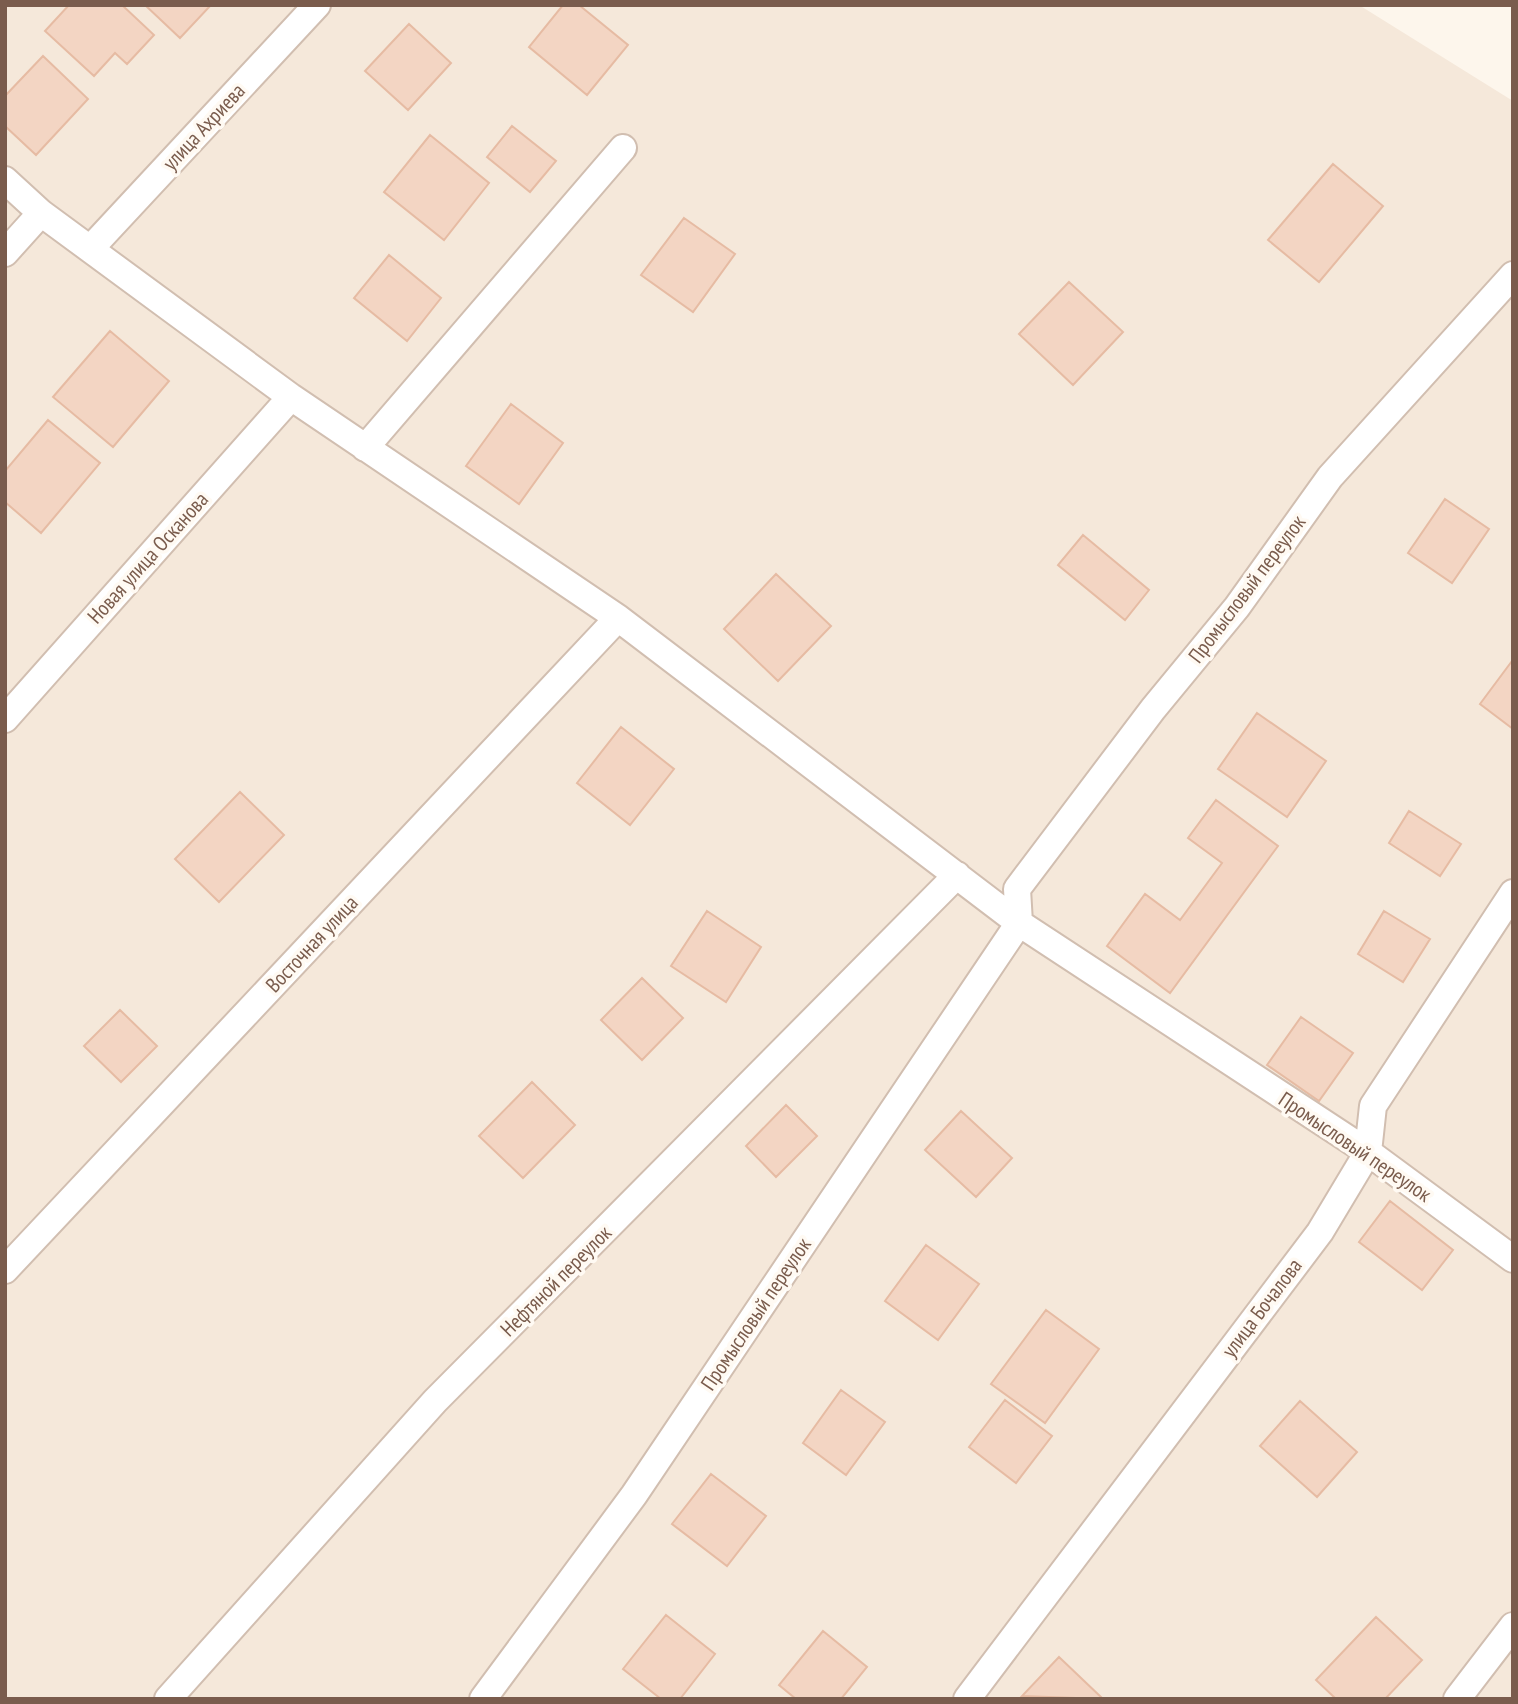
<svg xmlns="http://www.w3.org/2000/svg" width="1518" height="1704" viewBox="0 0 1518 1704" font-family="'PT Sans Narrow',sans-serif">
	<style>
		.residential { fill: #f5e8da }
		.building { fill: #f3d5c3; stroke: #e6bba3; stroke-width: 2 }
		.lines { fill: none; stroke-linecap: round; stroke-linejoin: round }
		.street-casing { stroke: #d1beb0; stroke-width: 30 }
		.street { stroke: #fff; stroke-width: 26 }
		.labels { text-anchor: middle; stroke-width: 7; stroke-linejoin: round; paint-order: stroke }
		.street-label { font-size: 21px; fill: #7a5c4d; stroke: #fffaf3 }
	</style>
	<rect width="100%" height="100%" fill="#fdf6ec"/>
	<!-- residential -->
	<path class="residential" d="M5,5H1359L1513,101V1699H5Z"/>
	<!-- building -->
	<path class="building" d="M69,5H122L154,35L127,64L115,53L94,76L45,31Z
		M145,5H211L180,38Z
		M563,5H579L628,45L587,95L529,47Z
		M409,24L451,63L408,110L365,71Z
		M43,56L88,99L36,155L5,126V96Z
		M512,126L556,161L530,192L487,157Z
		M430,135L489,183L444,240L384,192Z
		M1333,164L1383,206L1319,282L1268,240Z
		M684,218L735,254L693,312L641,275Z
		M389,255L441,298L407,341L354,298Z
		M1069,282L1123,332L1073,385L1019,334Z
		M110,331L169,381L113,447L53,397Z
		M511,404L563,443L519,504L466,466Z
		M48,420L100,463L41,533L5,502V471Z
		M1445,499L1489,529L1452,583L1408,553Z
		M1083,535L1149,590L1125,620L1058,565Z
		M776,574L831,626L778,681L724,629Z
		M1512,661L1513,662V729L1480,704Z
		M1257,713L1326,761L1287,817L1218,769Z
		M621,727L674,769L630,825L577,783Z
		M240,792L284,835L219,902L175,859Z
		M1216,800L1278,846L1170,993L1107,946L1145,894L1180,920L1222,863L1188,838Z
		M1409,811L1461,844L1440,876L1389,843Z
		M707,911L761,947L726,1002L671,966Z
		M1384,911L1430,939L1403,982L1358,954Z
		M642,978L683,1018L642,1060L601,1020Z
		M120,1010L157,1046L121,1082L84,1046Z
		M1301,1017L1353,1053L1319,1101L1267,1065Z
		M532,1082L575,1125L523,1178L479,1136Z
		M786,1105L817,1136L776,1177L746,1146Z
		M961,1111L1012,1158L976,1197L925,1150Z
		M1390,1201L1453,1250L1422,1290L1359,1242Z
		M926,1245L979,1284L938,1340L885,1301Z
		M1046,1310L1099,1349L1045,1423L991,1384Z
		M841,1390L885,1422L846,1475L803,1443Z
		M1005,1400L1052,1436L1016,1483L969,1447Z
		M1300,1401L1357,1452L1317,1497L1260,1446Z
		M711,1474L766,1516L727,1566L672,1524Z
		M666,1615L715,1654L680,1699H661L623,1669Z
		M1376,1617L1422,1660L1385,1699H1336L1316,1680Z
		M823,1631L867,1667L841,1699H796L779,1685Z
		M1059,1657L1103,1699L1022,1696Z"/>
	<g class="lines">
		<!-- street casing -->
		<g class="street-casing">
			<path id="street" d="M5,180L41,213L291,397L618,618L1019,923L1368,1152L1513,1259
				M90,249L317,5
				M5,253L41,213
				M365,448L623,148
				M5,719L291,397
				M5,1270L618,618
				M168,1699L435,1401L957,875
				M483,1699L634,1495L1019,923L1017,889L1153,709L1237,607L1330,477L1513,275
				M967,1699L1320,1232L1368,1152L1373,1106L1513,893
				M1457,1699L1513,1626"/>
		</g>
		<!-- street -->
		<use href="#street" class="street"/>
	</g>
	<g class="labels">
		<!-- street labels -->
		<g class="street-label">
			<text transform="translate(204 127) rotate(-47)" y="7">улица Ахриева</text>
			<text transform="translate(148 558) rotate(-48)" y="7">Новая улица Осканова</text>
			<text transform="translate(1247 589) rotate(-53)" y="7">Промысловый переулок</text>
			<text transform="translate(312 944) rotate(-47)" y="7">Восточная улица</text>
			<text transform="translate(1355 1147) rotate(34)" y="7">Промысловый переулок</text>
			<text transform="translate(556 1281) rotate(-45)" y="7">Нефтяной переулок</text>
			<text transform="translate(1262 1308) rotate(-53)" y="7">улица Бочалова</text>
			<text transform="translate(756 1314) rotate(-56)" y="7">Промысловый переулок</text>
		</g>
	</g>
	<!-- border -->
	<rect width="1518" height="1704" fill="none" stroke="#7a5c4d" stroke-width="14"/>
</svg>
